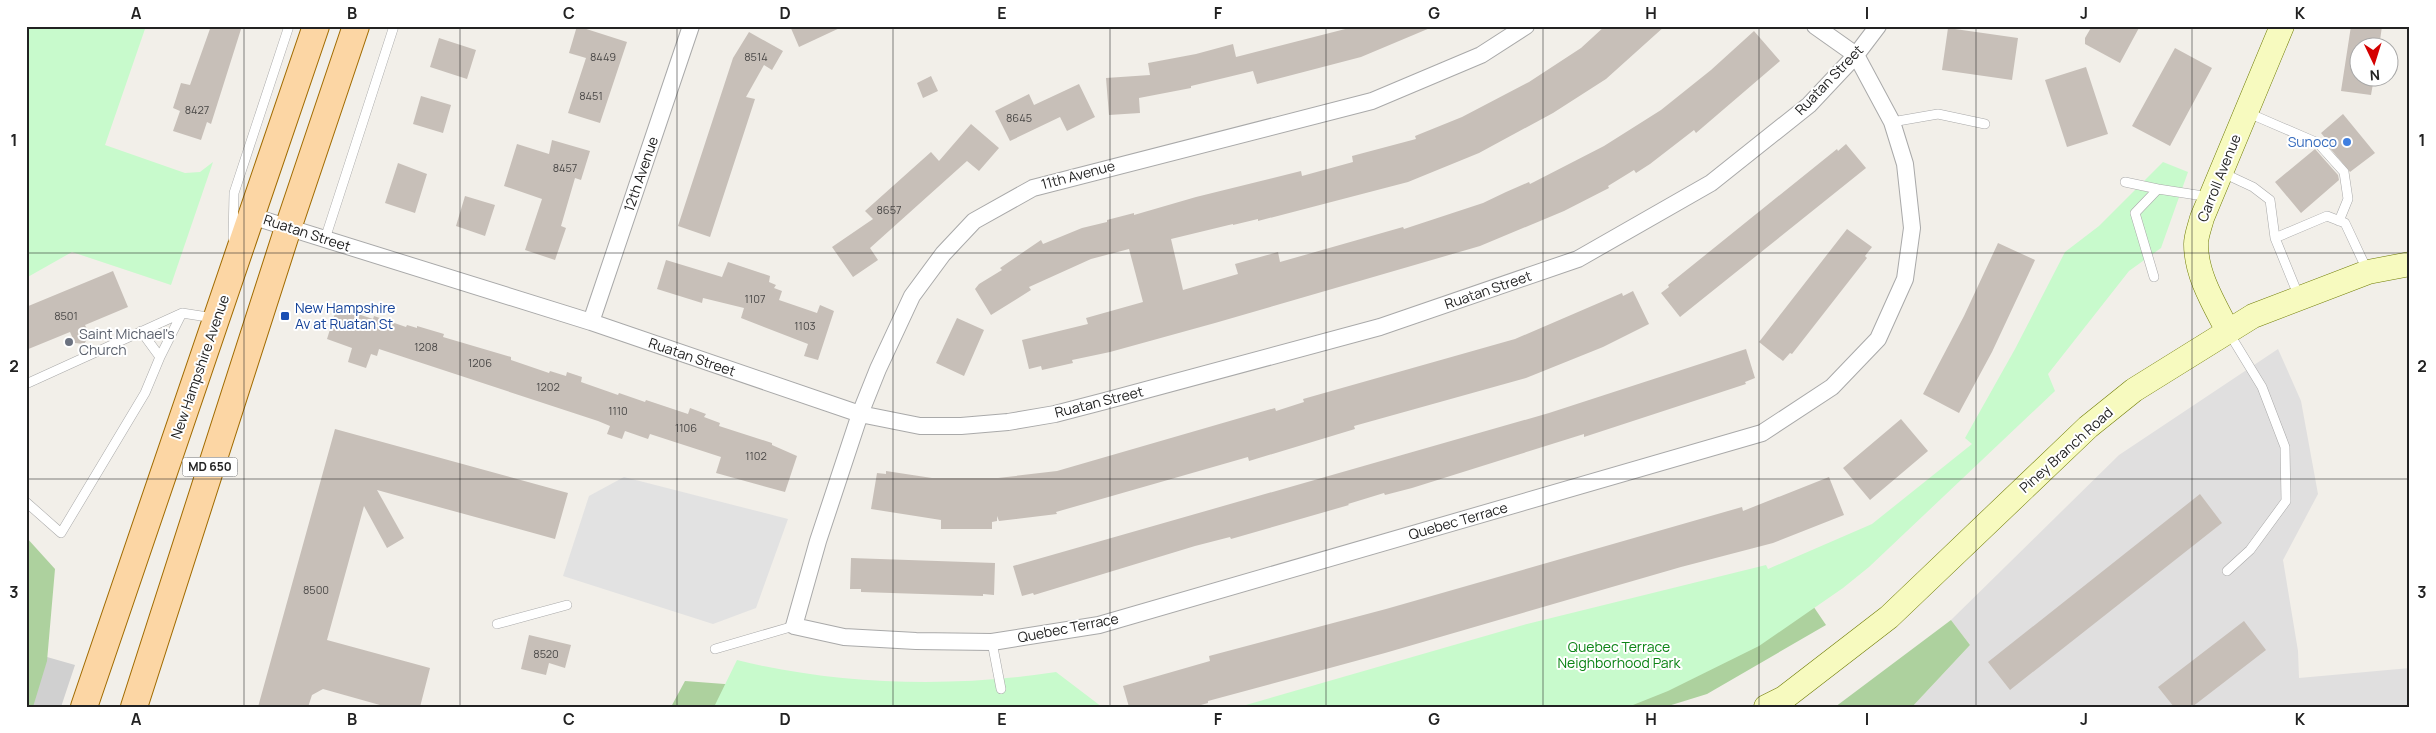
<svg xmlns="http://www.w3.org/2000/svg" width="2436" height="733" viewBox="0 0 2436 733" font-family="Manrope,sans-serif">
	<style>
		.residential { fill: #e0dfdf }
		.religious { fill: #d0d0d0 }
		.forest { fill: #add19e }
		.park { fill: #c8facc }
		.parking { fill: #e2e2e2 }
		.building { fill: #c7bfb8 }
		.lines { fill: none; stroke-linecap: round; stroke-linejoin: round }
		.lane-casing { stroke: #a9a9a9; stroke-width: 10 }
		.street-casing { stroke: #a9a9a9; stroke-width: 18 }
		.secondary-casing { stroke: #707d05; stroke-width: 25 }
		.primary-casing { stroke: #a06b00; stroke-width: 28 }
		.lane { stroke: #fff; stroke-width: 9 }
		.street { stroke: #fff; stroke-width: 16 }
		.secondary { stroke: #f7fabf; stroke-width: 24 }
		.primary { stroke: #fcd6a4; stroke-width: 26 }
		.grid { fill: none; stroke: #222; stroke-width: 1; stroke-opacity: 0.55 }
		.shop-dot { fill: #3f7fe0; stroke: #fff; stroke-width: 2 }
		.transit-dot { fill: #1a4fb4; stroke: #fff; stroke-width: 2 }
		.worship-dot { fill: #6b7280; stroke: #fff; stroke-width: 2 }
		.labels { text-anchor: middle; stroke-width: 4; stroke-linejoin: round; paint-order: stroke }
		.number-label { font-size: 11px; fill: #4b4948 }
		.shield { fill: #fff; stroke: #646464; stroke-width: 1 }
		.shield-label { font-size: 12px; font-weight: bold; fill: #222 }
		.street-label { font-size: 14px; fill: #222; stroke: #fff }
		.shop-label { font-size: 14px; fill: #366cbe; stroke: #fff; text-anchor: end }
		.transit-label { font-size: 14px; fill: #164399; stroke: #fff; text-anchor: start }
		.worship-label { font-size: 14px; fill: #5b616d; stroke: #fff; text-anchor: start }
		.park-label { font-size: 14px; fill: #0c8416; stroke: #fff }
		.neatline { fill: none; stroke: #222; stroke-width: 2 }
		.grid-label { font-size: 16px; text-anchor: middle; font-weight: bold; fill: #222 }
	</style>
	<rect width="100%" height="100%" fill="#f2efe9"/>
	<!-- residential -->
	<path class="residential" d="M2278,349L2301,401L2318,494L2283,560L2298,651L2299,678L2410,668V707H1912L1970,645L1951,620L2119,455Z"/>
	<!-- religious -->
	<path class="religious" d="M26,651L75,665L61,707H26Z"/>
	<!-- forest -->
	<path class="forest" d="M26,537L55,569L47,661L33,707H26Z
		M1807,597L1826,625L1707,694L1665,707H1434Z
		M1951,620L1970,645L1912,707H1835Z
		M685,681L832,692L966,707H671Z"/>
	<!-- park -->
	<path class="park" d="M26,26H146L105,145L185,173L200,172L213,162L171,285L72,252L26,278Z
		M2163,162L2188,172L2161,248L2129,271L2048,374L2055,391L1869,567L1843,588L1759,646L1668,691L1628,707H1239L1527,624L1766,565L1768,569L1872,524L1972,444L1965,438L2015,349L2065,252L2099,226Z
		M737,660C836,685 955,688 1056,672L1102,707H714Z"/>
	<!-- parking -->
	<path class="parking" d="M624,477L788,519L756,608L713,624L563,576L589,496Z"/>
	<!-- building -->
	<path class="building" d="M211,26H242L211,124L207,122L201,140L173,131L180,111L173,108L181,83L190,85Z
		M577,26L627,42L600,123L568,113L586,58L569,53Z
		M790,26H844L799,47Z
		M1357,26L1430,28L1361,57L1257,84L1253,71L1191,86V88L1139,98L1140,113L1109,115L1106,78L1150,75L1148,63L1196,54L1233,44L1236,57Z
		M1605,26H1665L1606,79L1553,113L1479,153L1408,182L1258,221V219L1233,225V224L1171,239L1183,290L1238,274L1235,264L1278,252L1280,262L1403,227L1404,229L1483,203L1506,192L1529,182L1530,184L1604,146L1661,110L1711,70L1754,31L1780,61L1696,133L1694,130L1650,164L1636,173L1634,170L1608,186L1609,188L1564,211L1480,246L1215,323L1110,352L1072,360L1073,363L1042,370L1041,366L1029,369L1022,340L1088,324L1086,318L1143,302L1129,249L1091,259L1029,287L1031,290L991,315L975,289L979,284L1002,270L1000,268L1041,240L1043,244L1082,228L1107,222V220L1134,213V215L1196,197L1301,171L1302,176L1353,162L1352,156L1416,139L1415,136L1462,117L1529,82L1581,48Z
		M2092,26H2140L2120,63L2085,44V38Z
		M2351,26H2382L2379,48H2358V78H2374L2371,95L2341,91Z
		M1948,28L2018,38L2012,80L1942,70Z
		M749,32L783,51L772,70L764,65L746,97L755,99L710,237L678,226L733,58Z
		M439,38L476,50L467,79L430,67Z
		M2175,48L2212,68L2170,146L2132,126Z
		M2086,67L2108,134L2067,147L2045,80Z
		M931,76L938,91L923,98L917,83Z
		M1079,84L1095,117L1067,131L1060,117L1010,141L995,111L1029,94L1034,105Z
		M421,96L451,105L443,133L413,124Z
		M2343,114L2375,153L2350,172L2324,141L2326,139L2321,133Z
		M971,124L999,148L979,171L967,161L870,248L878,260L853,277L832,247L873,219L865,211L931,152L939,161Z
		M552,140L590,151L581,180L575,178L561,226L566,228L555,260L525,250L542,199L504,186L517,144L549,154Z
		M1846,144L1866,168L1680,317L1661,293L1669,287L1668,285L1837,149L1838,151Z
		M2315,149L2338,175L2339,180L2301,213L2275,182Z
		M398,163L427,174L415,213L385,203Z
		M465,196L495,205L485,236L456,226Z
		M1847,229L1872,247L1865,256L1867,258L1792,354L1790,353L1783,361L1759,342Z
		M1998,243L2035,260L1992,352L1959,413L1923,394L1964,316Z
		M666,260L722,277L728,262L770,276L769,282L776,285L774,288L782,291L779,300L817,313L820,305L834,311L818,360L804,356L808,344L741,318L744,308L703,298L702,303L657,289Z
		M113,271L128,307L85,325L90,335L84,344L75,343L70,332L26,350V307Z
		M1633,291L1649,324L1603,347L1526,378L1354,426L1355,429L1249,461L1248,457L1056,512L1057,514L999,521L997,516V521L992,522V529H941V520L871,509L877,473L886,474V471L932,478H998L1057,471L1275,408L1276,411L1304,402L1303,399L1515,339L1622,293L1623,296Z
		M337,307L373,319L374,316L406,327L407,325L417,328V326L444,334L443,337L511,357V360L549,373L550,371L566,376L567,372L582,377L581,382L618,395L619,393L645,402L646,400L688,414L690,408L706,414L704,417L720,423L719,426L772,443V445L797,456L785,492L716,473L721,457L650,434L648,439L625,431L622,439L607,434L610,426L598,421L379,349L377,356L371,354L366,368L348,362L352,348L327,339Z
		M957,318L984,330L964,376L936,363Z
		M1746,349L1755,378L1745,382L1746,384L1584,437V434L1412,488L1385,495L1384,493L1348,504L1349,505L1231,539L1230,537L1195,546L1034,595L1033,593L1022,596L1013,566L1549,413Z
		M1901,419L1928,451L1870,500L1843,468Z
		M335,429L568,493L555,539L377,490L404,538L387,548L364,506L327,640L430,668L420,707H387L323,689L312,695L308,707H258Z
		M1829,477L1844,515L1773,543L1681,567L1385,653L1208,701V703L1194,707H1129L1123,686L1210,661L1209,656L1386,609L1742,507L1743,511Z
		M2200,494L2222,523L2010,690L1988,662Z
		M851,558L995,563L994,595L983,594V596L861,592V589H850Z
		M2244,621L2266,650L2192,707H2174L2158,687Z
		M529,635L571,645L565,668L549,663L546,675L521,669Z"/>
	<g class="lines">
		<!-- lane casing -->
		<g class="lane-casing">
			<path id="lane" d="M2246,112L2318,143L2344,172L2348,199L2339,221
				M1892,122L1938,114L1985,124
				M2223,173L2253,187L2270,200L2275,238
				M2125,182L2158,189
				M233,239L234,193L289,26
				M325,239L394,26
				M2154,277L2135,213L2158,189L2210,197
				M2299,297L2275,238L2327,216L2345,223L2368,272
				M141,331L160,357
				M26,384L182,313L214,318
				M26,502L61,533L145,393L160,357L182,313
				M2227,571L2250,550L2286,501L2285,447L2262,387L2229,333
				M497,624L567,605
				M992,642L1001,689
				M715,649L794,626"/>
		</g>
		<!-- street casing -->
		<g class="street-casing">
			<path id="street" d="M1526,26L1481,55L1372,101L1033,188L974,221L943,254L912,296L878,369L860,414L818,541L794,626L844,637L916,641L992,642L1099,625L1762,433L1832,387L1878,339L1905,279L1912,228L1905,164L1892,122L1856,55L1815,26
				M251,216L591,322L860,414L920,426H961L1008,422L1055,414L1105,401L1380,327L1578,259L1711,183L1809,105L1856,55L1878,26
				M591,322L691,26"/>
		</g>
		<!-- secondary casing -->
		<g class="secondary-casing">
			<path id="secondary" d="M2228,331C2214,304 2196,275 2196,244C2196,236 2200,226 2202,218L2282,26
				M1766,707L1784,698L1889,617L2088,427L2134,390L2253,316L2368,272L2410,264"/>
		</g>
		<!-- primary casing -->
		<g class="primary-casing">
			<path id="primary" d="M84,707L316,26
				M134,707L288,228L356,26"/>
		</g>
		<!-- lane -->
		<use href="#lane" class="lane"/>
		<!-- street -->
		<use href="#street" class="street"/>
		<!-- secondary -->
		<use href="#secondary" class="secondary"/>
		<!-- primary -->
		<use href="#primary" class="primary"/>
	</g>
	<!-- grid -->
	<path class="grid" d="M244,26V707M460,26V707M677,26V707M893,26V707M1110,26V707M1326,26V707M1543,26V707M1759,26V707M1976,26V707M2192,26V707M26,253H2410M26,479H2410"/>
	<!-- markers -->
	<circle class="shop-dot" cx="2347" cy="142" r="5"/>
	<rect class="transit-dot" x="280" y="311" width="10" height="10" rx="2.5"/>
	<circle class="worship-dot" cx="69" cy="342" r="5"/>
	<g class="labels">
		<!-- number labels -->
		<g class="number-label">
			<text x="603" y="61">8449</text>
			<text x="756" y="61">8514</text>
			<text x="591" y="100">8451</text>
			<text x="197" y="114">8427</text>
			<text x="1019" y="122">8645</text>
			<text x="565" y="172">8457</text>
			<text x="889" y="214">8657</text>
			<text x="755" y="303">1107</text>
			<text x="66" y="320">8501</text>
			<text x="805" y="330">1103</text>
			<text x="426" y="351">1208</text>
			<text x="480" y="367">1206</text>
			<text x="548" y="391">1202</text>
			<text x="618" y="415">1110</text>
			<text x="686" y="432">1106</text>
			<text x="756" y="460">1102</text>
			<text x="316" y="594">8500</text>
			<text x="546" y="658">8520</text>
		</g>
		<!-- shield labels -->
		<rect class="shield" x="182.5" y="457.5" width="55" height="19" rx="4"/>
		<g class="shield-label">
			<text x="210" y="471">MD 650</text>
		</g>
		<!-- street labels -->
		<g class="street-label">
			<text transform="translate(1829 80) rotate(-46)" y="5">Ruatan Street</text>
			<text transform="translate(641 174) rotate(-71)" y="5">12th Avenue</text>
			<text transform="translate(1078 175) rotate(-15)" y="5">11th Avenue</text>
			<text transform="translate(2219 178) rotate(-68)" y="5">Carroll Avenue</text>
			<text transform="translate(307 233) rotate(18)" y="5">Ruatan Street</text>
			<text transform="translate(1488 290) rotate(-19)" y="5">Ruatan Street</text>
			<text transform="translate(692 357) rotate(19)" y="5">Ruatan Street</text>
			<text transform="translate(200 367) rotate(-71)" y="5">New Hampshire Avenue</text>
			<text transform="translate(1099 402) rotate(-14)" y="5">Ruatan Street</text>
			<text transform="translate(2066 450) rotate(-42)" y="5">Piney Branch Road</text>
			<text transform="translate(1458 521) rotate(-16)" y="5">Quebec Terrace</text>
			<text transform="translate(1068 628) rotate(-11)" y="5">Quebec Terrace</text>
		</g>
		<!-- shop labels -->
		<g class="shop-label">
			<text x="2337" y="147">Sunoco</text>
		</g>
		<!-- transit labels -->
		<g class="transit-label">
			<text x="295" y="313">New Hampshire<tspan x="295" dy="16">Av at Ruatan St</tspan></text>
		</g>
		<!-- worship labels -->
		<g class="worship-label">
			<text x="79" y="339">Saint Michael's<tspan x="79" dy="16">Church</tspan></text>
		</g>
		<!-- park labels -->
		<g class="park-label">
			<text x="1619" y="652">Quebec Terrace<tspan x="1619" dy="16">Neighborhood Park</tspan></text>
		</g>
	</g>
	<!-- border -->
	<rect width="2436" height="733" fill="none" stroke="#ffffff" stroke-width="55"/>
	<!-- north arrow -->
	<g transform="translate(2374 62) rotate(176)"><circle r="24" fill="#ffffff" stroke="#a7a7a7"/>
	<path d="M0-4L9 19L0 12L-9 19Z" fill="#d40000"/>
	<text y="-8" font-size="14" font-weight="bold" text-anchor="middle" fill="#222222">N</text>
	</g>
	<rect x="28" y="28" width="2380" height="678" class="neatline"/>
	<g class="grid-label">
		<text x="136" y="19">A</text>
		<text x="352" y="19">B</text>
		<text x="569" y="19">C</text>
		<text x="785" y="19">D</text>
		<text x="1002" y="19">E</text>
		<text x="1218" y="19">F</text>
		<text x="1434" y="19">G</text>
		<text x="1651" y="19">H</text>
		<text x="1867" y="19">I</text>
		<text x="2084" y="19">J</text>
		<text x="2300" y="19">K</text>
		<text x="14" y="146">1</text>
		<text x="2422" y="146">1</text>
		<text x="14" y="372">2</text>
		<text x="2422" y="372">2</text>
		<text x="14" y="598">3</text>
		<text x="2422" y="598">3</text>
		<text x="136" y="725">A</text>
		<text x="352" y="725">B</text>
		<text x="569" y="725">C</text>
		<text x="785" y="725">D</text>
		<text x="1002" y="725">E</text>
		<text x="1218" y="725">F</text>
		<text x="1434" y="725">G</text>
		<text x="1651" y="725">H</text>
		<text x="1867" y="725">I</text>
		<text x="2084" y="725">J</text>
		<text x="2300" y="725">K</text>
	</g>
</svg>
